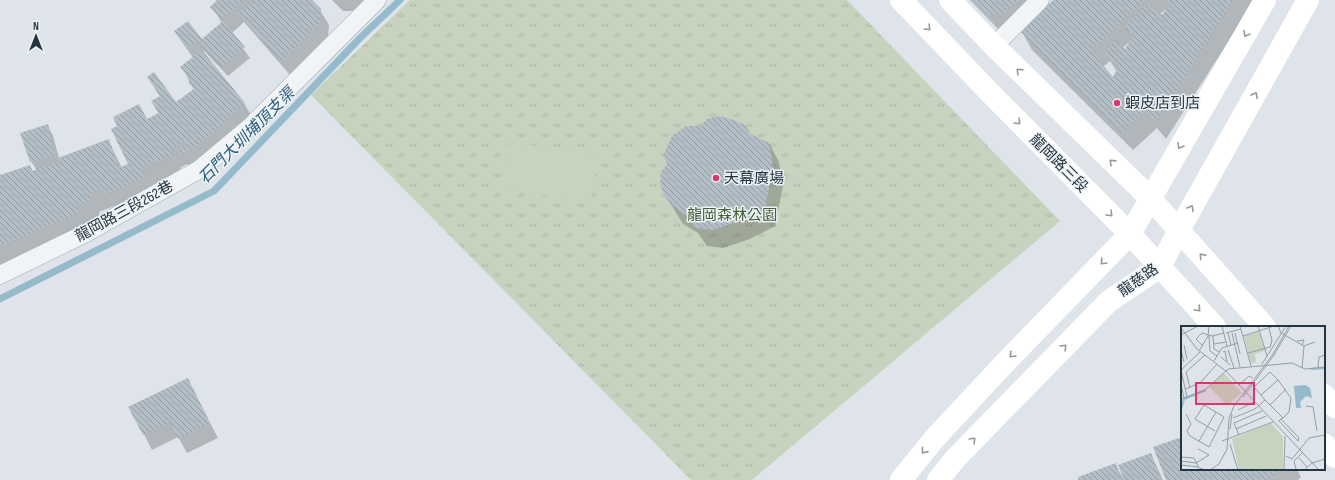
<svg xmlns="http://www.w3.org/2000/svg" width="1335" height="480" font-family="'Sofia Sans Condensed','Noto Sans TC',sans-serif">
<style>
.grass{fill:url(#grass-tufts)}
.garden{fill:#c7d3be}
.shadow{fill:#0003;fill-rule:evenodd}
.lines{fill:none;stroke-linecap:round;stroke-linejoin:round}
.stream{stroke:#95bacc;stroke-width:7}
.building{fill:url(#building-back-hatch)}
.street-casing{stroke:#a3acb3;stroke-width:19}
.street{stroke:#f1f4f7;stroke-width:18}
.secondary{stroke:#fff;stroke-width:22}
.oneway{stroke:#929aa0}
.poi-dot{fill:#da376e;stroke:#edf3f6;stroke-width:1.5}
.labels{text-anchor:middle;stroke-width:3;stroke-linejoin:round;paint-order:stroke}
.poi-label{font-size:15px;fill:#253541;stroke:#edf3f6;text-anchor:start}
.street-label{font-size:15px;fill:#253541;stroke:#edf3f6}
.park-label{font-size:15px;fill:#425e32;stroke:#edf3f6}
.water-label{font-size:16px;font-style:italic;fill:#2c5c78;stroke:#edf3f6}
.inset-river{fill:none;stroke:#95bacc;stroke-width:2}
.inset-road{fill:none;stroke:#949ea6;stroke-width:1}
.view{fill:#da376e;fill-opacity:0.15;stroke:#da376e;stroke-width:2}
.inset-edge{fill:none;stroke:#253541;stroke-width:2}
</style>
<defs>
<pattern id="grass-tufts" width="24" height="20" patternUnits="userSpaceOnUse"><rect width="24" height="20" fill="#c7d3be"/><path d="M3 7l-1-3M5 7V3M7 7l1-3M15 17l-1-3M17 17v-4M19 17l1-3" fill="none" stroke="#abb6a4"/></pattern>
<pattern id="building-back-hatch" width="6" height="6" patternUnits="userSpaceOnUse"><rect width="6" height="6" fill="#b4bec6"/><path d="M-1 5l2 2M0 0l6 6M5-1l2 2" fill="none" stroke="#929ba2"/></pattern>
</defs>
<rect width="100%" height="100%" fill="#dee4e9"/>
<path class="grass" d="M410 0H847L1060 221 752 480H691L311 95Z"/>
<path class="garden" d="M507 142 598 154 591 202 500 190Z"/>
<path class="shadow" d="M219 0H310L320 10 329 25 328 37 290 75 244 22 232 33 250 58 228 76 204 51 203 52 244 103 255 122 190 169 187 164 180 168 182 173 168 181 166 177 151 186 154 195 117 211 114 206 99 212 100 218 0 269V176L30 166 33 172 37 171 31 161 48 126 53 136 59 158 108 140 122 168 130 165 147 120 159 114 152 102 160 97 149 77 176 103 194 90 182 67 193 58 175 31 202 41 222 23 212 7Z
M332 0H366L355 11H343Z
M970 0H1044L999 30Z
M1055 0H1255L1166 139 1157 128 1133 150 1032 50 1022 32ZM1168 7 1162 17 1159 15ZM1130 41 1126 50 1123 48ZM1110 61 1117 72 1113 78 1104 66Z
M750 135 769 143 779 162 783 186 775 226 750 239 723 248 707 246 698 233 683 224 665 195Z
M187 379 218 438 187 453 178 437 152 450 130 407Z
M1182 438V469H1297L1301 477 1298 480H1167Z
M1151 454 1163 480H1080L1115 465 1123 478Z"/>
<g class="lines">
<path class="stream" d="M0 299 214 191 360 38 400 0"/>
</g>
<path class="building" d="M217 0H243L222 20 210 7Z
M250 0H312L321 9 320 22 281 61 238 13Z
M974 0H1019L1001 15H989Z
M1053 0H1145L1091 50 1102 61 1100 63 1113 77 1119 66 1105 54 1114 40 1125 49 1134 34 1124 28 1146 4 1162 15 1170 3 1165 0H1233L1156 122 1146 110 1122 132 1021 32Z
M188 21 202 39 223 21 245 47 222 67 198 42 187 49 174 31Z
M202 50 245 103 204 140 182 155 179 150 187 145 185 141 170 149 173 155 157 163 155 160 141 168 145 176 127 186 105 194 103 188 89 194 90 200 76 206 78 213 0 246V175L30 165 32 171 60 161 58 158 109 139 119 168 128 164 111 129 117 126 113 117 139 104 147 119 159 113 151 101 160 96 147 77 154 72 176 102 194 89 188 82 191 80 180 67Z
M720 116 734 120 745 125 751 134 769 143 773 167 765 208 740 221 713 230 696 228 686 215 672 206 664 195 660 183 661 172 667 164 663 155 672 136 686 126H701L707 119Z
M48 124 55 155 30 162 20 133Z
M188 378 210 423 178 439 170 422 143 435 128 407Z
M1182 437V469H1279L1267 480H1166L1153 447Z
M1151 453 1161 480H1124L1118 465Z
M1116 463 1121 480H1079L1078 477Z"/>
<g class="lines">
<g class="street-casing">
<path id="street" d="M994 46 1040 0
M0 275 86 233 200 169 249 128 377 0"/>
</g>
<use href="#street" class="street"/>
<path class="secondary" d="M901 0 993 96 1130 234 1215 327
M950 0 994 46 1150 198 1265 327
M1324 395 1335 407
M1324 444 1335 457
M901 480 934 439 1002 366 1130 234 1265 0
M938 480 955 459 1109 301 1160 267 1179 230 1308 0"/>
</g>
<defs><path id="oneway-chevron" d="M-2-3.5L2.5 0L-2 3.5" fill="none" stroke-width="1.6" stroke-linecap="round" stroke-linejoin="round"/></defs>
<g class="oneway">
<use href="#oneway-chevron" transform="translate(928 28) rotate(46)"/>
<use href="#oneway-chevron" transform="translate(1246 34) rotate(120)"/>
<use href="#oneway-chevron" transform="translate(1019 71) rotate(-136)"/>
<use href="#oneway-chevron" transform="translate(1255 95) rotate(-61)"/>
<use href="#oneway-chevron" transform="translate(1018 122) rotate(45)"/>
<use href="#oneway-chevron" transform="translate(1180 146) rotate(120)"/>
<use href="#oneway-chevron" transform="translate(1112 162) rotate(-136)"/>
<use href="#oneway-chevron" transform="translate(1191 208) rotate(-61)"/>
<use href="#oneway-chevron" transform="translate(1110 214) rotate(45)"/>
<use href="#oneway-chevron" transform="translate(1202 256) rotate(-131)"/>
<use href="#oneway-chevron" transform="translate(1103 262) rotate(134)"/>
<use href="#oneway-chevron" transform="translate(1198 309) rotate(47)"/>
<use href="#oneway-chevron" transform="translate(1064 347) rotate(-46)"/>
<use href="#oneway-chevron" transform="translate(1012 355) rotate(134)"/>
<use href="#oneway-chevron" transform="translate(973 440) rotate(-46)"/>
<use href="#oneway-chevron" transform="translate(924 451) rotate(129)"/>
</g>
<g class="poi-dot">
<circle cx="1117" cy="103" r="4"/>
<circle cx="716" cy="178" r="4"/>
</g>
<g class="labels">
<g class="poi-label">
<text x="1125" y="108">蝦皮店到店</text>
<text x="724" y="183">天幕廣場</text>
</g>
<g class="street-label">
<text transform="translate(1059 163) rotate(45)" y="5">龍岡路三段</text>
<text transform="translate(124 211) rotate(-29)" y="5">龍岡路三段262巷</text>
<text transform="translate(1138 280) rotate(-35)" y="5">龍慈路</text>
</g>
<g class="park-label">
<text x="732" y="220">龍岡森林公園</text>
</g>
<g class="water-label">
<text transform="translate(246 135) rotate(-45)" y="6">石門大圳埔頂支渠</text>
</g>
</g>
<g transform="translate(1181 326)">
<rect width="144" height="144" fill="#dee4e9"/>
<path d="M78 6 84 25 74 28 75 36 70 38 63 10ZM43 47 61 67 46 79 28 61ZM90 97 102 111V143L58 144 51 113Z" fill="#c7d3be"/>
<path d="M124 59 129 62 131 72 125 70 119 76 120 82H115L113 60Z" fill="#95bacc"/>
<path class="inset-river" d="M130 43 144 42M0 84 3 73 25 64"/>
<path class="inset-road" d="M41 0 46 20M59 0 70 40M77 0 86 30M97 0 100 7 123 20 134 16M0 2 16 23 46 46 138 144M45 7 60 3M47 7 50 19M51 7 59 41M54 7 59 28M0 9 17 0M28 10 29 25 36 30M32 10 33 23 38 26M62 10 93 0M116 15 123 14 121 19M33 18 45 16M3 19 6 33M22 20 15 13 21 7 31 10 43 7M0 23 3 36M47 24 53 42M18 25 27 10 28 0M42 26 44 25 46 36M67 27 89 21 91 15 88 2M40 31 49 39M33 35 41 22 57 17M81 38 105 0M137 41 138 31 144 29M121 42 123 20M0 44 6 71M0 44 19 26M0 58 3 72M58 59 68 50 72 52M9 62 5 46 24 29M5 63 20 56 36 38M80 69 73 61 89 46 97 54M62 71 93 29 110 0M0 73 24 64 47 43 111 37 124 43 144 41M89 79 105 63M125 80 132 81 136 105M57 84 73 76M5 88 10 98 6 105 9 110 28 121 43 91 23 79 14 93 34 105M52 92 74 83 84 74 102 92 108 86 110 72 97 54 80 69 84 74M100 93 118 112 117 115 98 95 100 93 102 92M49 103 51 88M55 103 85 90M0 108V122M58 109 53 97 81 85M18 115 35 86M41 115 92 96M49 118 57 144M17 123 28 129M105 130 111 133 128 112 144 109M0 131 13 132 18 142 22 143M118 132 126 141M0 135 15 137M15 137 28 129M0 139 18 141M115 143 113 135 121 127M29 144 38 138 46 123 48 92 53 80 92 28 108 0M103 144 104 110M123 144 131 137 144 133"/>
<path class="view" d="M15 57H73V78H15Z"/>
<rect width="144" height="144" class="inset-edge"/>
</g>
<g transform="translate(36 36)" stroke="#edf3f6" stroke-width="3" paint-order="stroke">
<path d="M0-3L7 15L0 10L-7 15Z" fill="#253541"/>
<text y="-6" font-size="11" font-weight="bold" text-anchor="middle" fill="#253541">N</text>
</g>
</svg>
